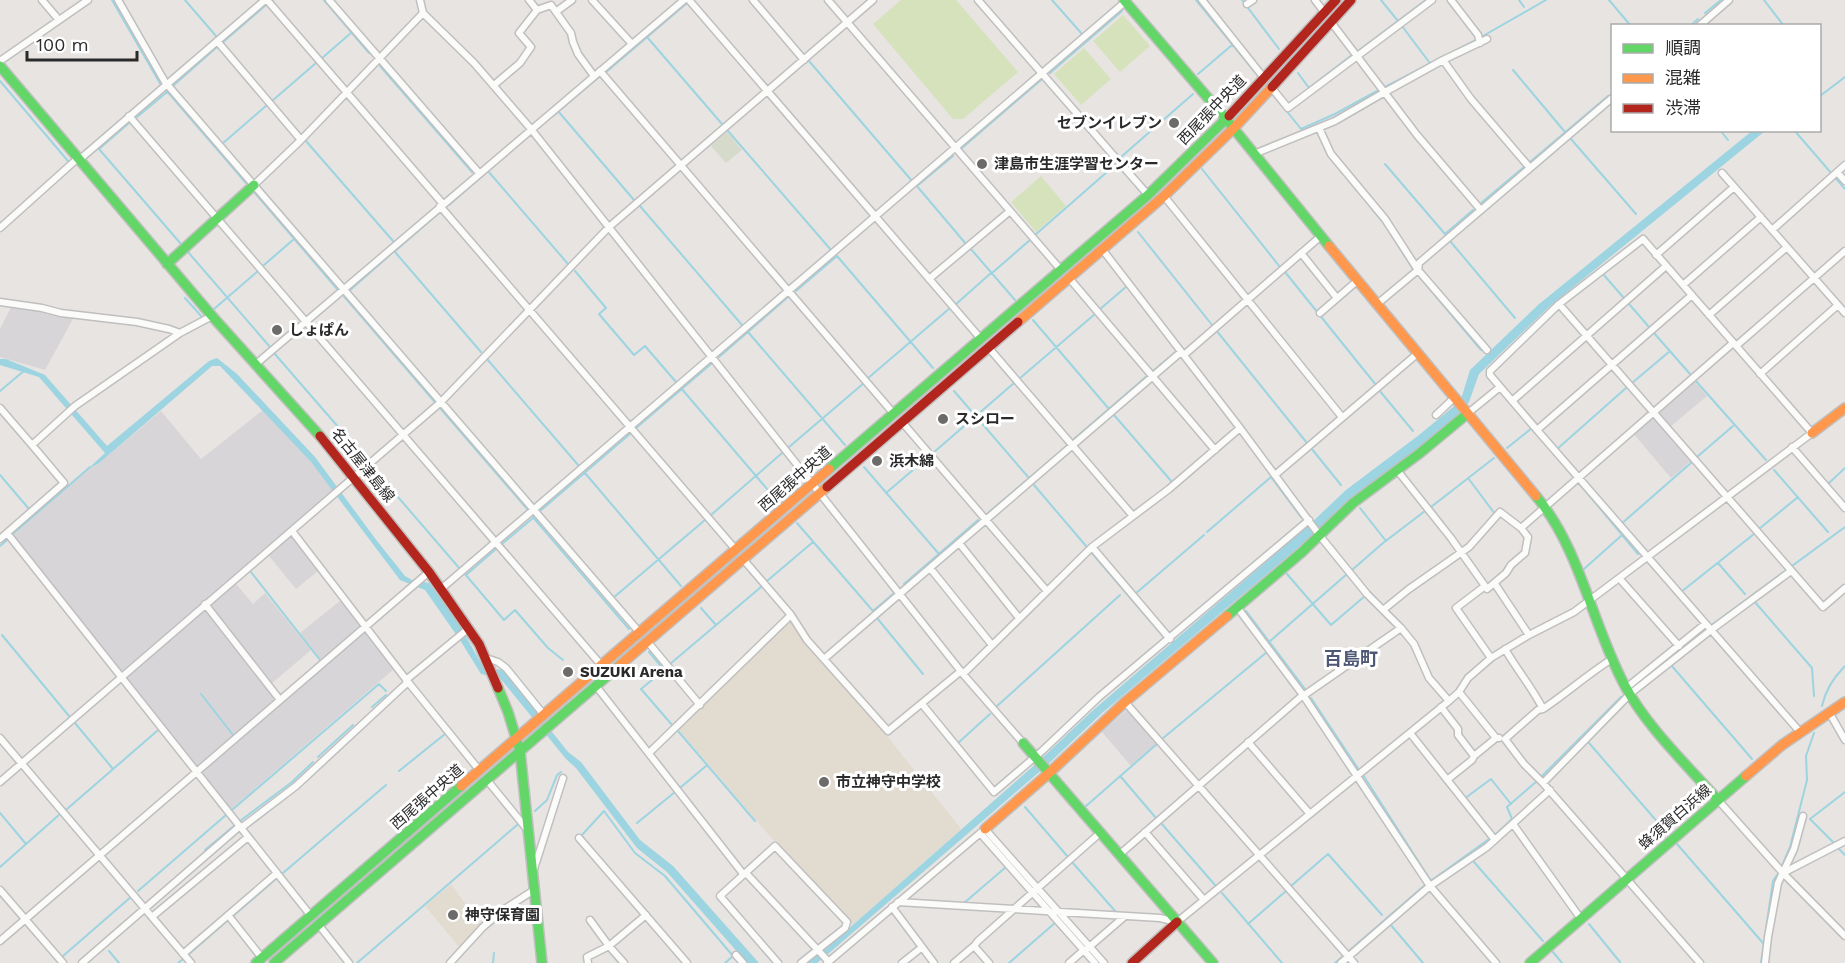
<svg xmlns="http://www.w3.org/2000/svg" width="1845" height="963" font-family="'Work Sans','Noto Sans JP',sans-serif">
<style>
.industrial{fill:#d8d5d8}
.education{fill:#e1dbd0}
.cemetery{fill:#d5daca}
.pitch{fill:#d6e2bc}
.water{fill:#9cd4e1}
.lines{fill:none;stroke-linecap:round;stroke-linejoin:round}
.stream{stroke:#9cd4e1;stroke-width:2}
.street-casing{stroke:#c0bfbf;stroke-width:9}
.fast-casing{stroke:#c0bfbf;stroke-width:12}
.slow-casing{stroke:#c0bfbf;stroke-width:12}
.jam-casing{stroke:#c0bfbf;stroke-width:12}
.street{stroke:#fbfbfa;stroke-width:6}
.fast{stroke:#63d668;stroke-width:9}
.slow{stroke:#ff974d;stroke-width:9}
.jam{stroke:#b3261e;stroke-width:9}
.poi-dot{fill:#6c6b6a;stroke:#fff;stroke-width:2}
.labels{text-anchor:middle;stroke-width:6;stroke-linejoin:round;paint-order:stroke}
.street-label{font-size:15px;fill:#2a2a2a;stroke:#fff}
.poi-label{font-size:15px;font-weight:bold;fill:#2a2a2a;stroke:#fff;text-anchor:start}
.quarter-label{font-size:18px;font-weight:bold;fill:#4f5976;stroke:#fff}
</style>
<rect width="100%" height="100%" fill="#e7e4e1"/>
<path class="industrial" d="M11 307 74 317 45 370 0 357V329Z
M1694 381 1707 396 1670 427 1659 414V410Z
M263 410 311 462 333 490 121 672 13 536 89 468 98 464 161 411 201 459Z
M1651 418 1655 420 1691 461 1671 478 1633 433Z
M289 538H293L318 571 296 589 269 556Z
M236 584 253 604 265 593 311 650 271 684 213 609 212 604Z
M341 600 359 623V628L321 661 300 633Z
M206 609 275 698V701L197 767 126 678Z
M363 633H367L394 669 230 810 202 775 203 771Z
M1128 709 1158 743 1131 766 1102 732Z"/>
<path class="education" d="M789 622 793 623 805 641 887 736 961 829 853 925 775 842 678 729Z
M451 884 481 925 460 948 425 906Z"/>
<path class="cemetery" d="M727 132 742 150 726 163 711 146Z"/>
<path class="pitch" d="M901 0H956L1018 72 963 119H953L873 24Z
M1123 15 1150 46 1120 72 1093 41Z
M1084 48 1111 79 1081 105 1054 74Z
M1041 176 1066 206 1036 232 1011 202Z"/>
<path class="water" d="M1752 131H1765L1550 306 1479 374 1469 402 1458 415 1415 451 1350 499 1319 530 1102 713 1045 767 828 954 817 963H807L846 931 1039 761 1091 712 1308 526 1346 490 1419 435 1453 407 1462 396 1470 370 1538 305Z
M217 358 237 374 315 457 377 541 405 576 412 580 429 583 459 624 483 667 503 670 568 752 581 762 640 840 673 866 759 963H747L667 872 637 848 576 768 566 759 500 678 481 674 460 640 425 590 400 580 311 462 220 366H212L98 464 89 468 105 453 39 377 0 365V359H6L45 375 107 446 209 361Z"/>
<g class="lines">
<path class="stream" d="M112 0 161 85
M185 0 216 36
M324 0 369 53
M757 0 803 54
M1052 0 1082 34
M1196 0 1255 72
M1242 0 1279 49
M1381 0 1398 21
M1519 0 1524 7
M1609 0 1631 26
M1764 0 1784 26
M272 1 273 0
M1705 13 1721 0
M1402 26 1429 62
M1690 26 1698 19
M647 37 722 124
M222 43 266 5
M1358 51 1426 0
M321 59 352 32
M809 61 912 181
M380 66 472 172
M1513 70 1565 132
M605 73 687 3
M1050 73 1122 11
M1298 73 1309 88 1352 55
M1198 74 1232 45
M253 79 300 134
M0 81 68 161
M174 85 217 47
M1385 87 1476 40 1546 0
M166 90 246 183
M1820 96 1845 77
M1277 99 1301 129 1335 114 1377 91
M272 101 316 63
M558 111 634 200
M553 116 600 76
M137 117 167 92
M129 123 99 149 181 244
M1720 130 1728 140
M1794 130 1845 189
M728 131 831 250
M1571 139 1636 214
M306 141 393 241
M222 144 267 105
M962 148 1041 80
M1121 157 1193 94
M1530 162 1608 96
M1385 164 1445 234 1473 210
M1202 169 1280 267
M488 171 568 264
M916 185 966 244
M917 186 953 156
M254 192 338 290
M1481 203 1524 167
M449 205 512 150
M640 206 742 325
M1372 209 1383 222 1413 269
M1138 232 1212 325
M1035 235 1115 165
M1450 241 1515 318
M970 248 1015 300
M188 252 270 347
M394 252 439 213
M395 252 481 352
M264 265 294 239
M575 271 606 308 599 314 634 355 645 346 676 382
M1285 272 1376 385
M992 273 1030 240
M1603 274 1623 297
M1418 275 1481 350
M349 291 390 255
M796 291 837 256 933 368
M342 294 434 401
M185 298 202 317
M1629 304 1649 327
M955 305 991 273
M214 309 258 271
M1099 310 1127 286 1177 351 1154 370
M1033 320 1109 409
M1216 330 1307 443
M748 332 845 445
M1654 333 1690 374
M274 353 366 459
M719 357 788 297
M487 359 579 466
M867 379 950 308
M1019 379 1095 314
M1695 380 1766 460
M1632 383 1670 351
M681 388 779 503
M1379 390 1413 431
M0 391 25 370
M954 391 1029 478
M440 408 528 510
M1114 415 1172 482
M636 428 711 364
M1074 439 1147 376
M789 447 864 383
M1311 448 1341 485
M1507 448 1532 428 1536 434
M1556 450 1626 388
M933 453 1014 383
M1697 457 1733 426
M864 467 939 554
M373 468 460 569
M1774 470 1828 532
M585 473 681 586
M0 475 29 509
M1468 478 1495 514
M1578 482 1638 554
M1828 484 1845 468
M1034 485 1086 546
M886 493 927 458
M1431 507 1494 458
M1431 507 1462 548
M1360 508 1386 541
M540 511 631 433
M988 513 1067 446
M711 515 782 453
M532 516 629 629
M797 523 873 611 893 594
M1620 525 1692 462
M1759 529 1798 497
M1207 532 1271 477 1301 517
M13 534 90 467
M503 543 533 518
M0 546 7 540
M1091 552 1163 636
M1718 563 1745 594
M1584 569 1622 535
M1352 570 1383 543 1425 511
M251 572 320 660
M465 574 504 620 515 610 548 648 563 660
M1287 574 1331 625 1365 596
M466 575 496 549
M767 581 813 542
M904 584 978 520
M1681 592 1754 534
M1135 594 1204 535
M613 598 705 520
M1754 601 1812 668 1814 696
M701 608 716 625
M1246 611 1305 689
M877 618 923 674
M2 635 69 716
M1269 642 1347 574
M649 652 664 670 641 689 673 726
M670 664 761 587
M1671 665 1752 759
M1634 686 1713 624 1845 527
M201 694 233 735
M1311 698 1359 770
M1822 706C1825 692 1834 677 1845 666
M372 707 386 695
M996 707 1120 595
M75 723 113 769
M678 731 755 821
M1162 739 1267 652
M958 743 990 714
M1589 743 1667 833
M318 757 353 725
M399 771 445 734
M1363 775 1431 881
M1121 777 1156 818
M681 787 706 766
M1464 799 1491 779 1511 804
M1086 806 1157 744
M1025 807 1068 857
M67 809 157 731
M232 810 379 684 386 691
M535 811 547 800 557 775 561 772
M0 813 26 844
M240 821 292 782 313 762
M637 823 675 792
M1161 823 1215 885
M1496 834 1512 819 1507 807 1537 781 1621 697
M581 836 604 811 635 853 665 876 733 956 725 963
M990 839 1034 889
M1833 842 1810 819 1845 792
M1677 844 1763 943
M1838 848 1845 855
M205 850 235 825
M1072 862 1116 912
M1474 862 1543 941
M1782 866 1790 847 1807 780 1806 756 1814 733
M0 867 60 814
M1548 868 1578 909
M283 873 386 785
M1291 886 1328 854 1382 915
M138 891 226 815
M1222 893 1282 963
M964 903 1006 867
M233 916 277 878
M1248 924 1286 891
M1390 924 1423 963
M1589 924 1620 962
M1069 929 1099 963
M109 951 119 963
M610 952 619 963
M1553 952 1562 963
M188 955 228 920
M63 956 132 896
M178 963 183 959
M357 963 517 825
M493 963 494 953
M1009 963 1056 922
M1335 963 1425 885 1489 839
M1761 963 1773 881 1777 875"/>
<g class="street-casing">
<path id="street" d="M42 0 59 20
M118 0 165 82 640 633
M267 0 443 204
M329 0 479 173
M420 0 423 13 474 63 531 129 963 674 1023 743
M529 0 537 10
M592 0 632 44
M689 0 981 339
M753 0 804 60
M828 0 1061 270
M978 0 1148 195
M1202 0 1264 78
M1315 0 1324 12
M1451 0 1478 35 1480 43
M1247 4 1253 0
M557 11 572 0
M1331 22 1417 135 1480 209
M1699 26 1729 0
M217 41 301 140
M1443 60 1471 99 1530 168
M0 61 88 0
M600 71 894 414
M494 85 520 63 531 47 519 33 537 10 551 5 571 33 573 42 578 54 594 76
M1271 87 1288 108 1432 0
M1385 92 1443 60 1487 39
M129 116 602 666
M1319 128 1331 154 1385 219 1418 270 1487 350
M1254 154 1335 121 1385 92
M79 160 265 0
M1837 172 1845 181
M1722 173 1845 313
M254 185 301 140 423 13
M1164 196 1342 417
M440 206 736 550
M0 228 77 159
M1772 230 1845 165
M1102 249 1240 428 1320 536 1367 594 1401 628 1414 644 1429 678 1449 701
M1301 253 1337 298
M1656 255 1734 187
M1069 278 1215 450
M929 279 1010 211
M1683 285 1761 217
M0 302 42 308 61 313 137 322 169 329 180 333 212 316
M1559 304 1823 607 1845 588
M1376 305 1418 270 1419 263 1612 98
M1320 313 1357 281
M1709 315 1787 247
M1736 346 1845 251
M988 347 1133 516
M1184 355 1321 236
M256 364 684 0
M1760 374 1838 305
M1512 401 1666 266
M0 408 32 445
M1467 414 1500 387
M1436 415 1454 398
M902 422 1046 590
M1537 430 1800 732
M1792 447 1845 508
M1397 470 1451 538 1485 586 1456 608 1491 658
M1275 475 1417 354
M292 531 408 682 480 771
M7 533 311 916
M0 539 64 483 32 445 75 406 180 333
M959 543 1019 618
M1092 547 1170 639
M743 559 791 615 807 640 888 731 961 671
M930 568 992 645
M1619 578 1679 646
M1495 584 1529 635
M1485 586 1487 589 1506 573 1511 565 1525 553 1528 537 1521 528 1733 343
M441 589 1125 2
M205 604 280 700
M1237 607 1303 695 1430 886 1496 963
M1383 610 1409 589 1469 547 1500 512 1521 528
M647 641 700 705
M1505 649C1517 670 1532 687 1543 709 1567 693 1588 674 1612 659
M486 658 498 662 506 668 544 715
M824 659 1181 352
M963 674 1092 547 1169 489 1240 428
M406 680 469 628
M596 686 744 875
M1626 688 1705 624
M1459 692 1496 738H1499
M1303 696 1401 628
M1125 702 1354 963
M922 704 994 792 1042 751 1099 697 1309 520
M1441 707 1458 729V735L1474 756 1496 738
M1543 709 1538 710 1505 739 1524 764 1543 783
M1829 712 1845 740
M1410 733 1495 840
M0 738 191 963
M1248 742 1310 814
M649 753 791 615
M487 780 526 828
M1447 780 1472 760 1474 756
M0 782 441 402 609 227 873 0
M1718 800 1783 873 1845 936
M1513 824 1581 919
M241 828 296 786 408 682
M1145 832 1204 900
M980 833 1095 963
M579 838 687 963
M1119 855 1303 695
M534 869 563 778
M746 873 829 962
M1783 873 1845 841
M0 890 63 963
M898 902 1160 918 1177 922 1449 701 1459 692 1468 678 1491 658 1529 635 1574 612 1812 433 1643 239 1559 304 1490 371V375L1537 430 1692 295
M892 907 934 963
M228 915 262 958
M153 916 248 837
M590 920 609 946 646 915
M318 924 349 963
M0 941 429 572
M974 946 978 941 1100 833
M1088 948 1124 917
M183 954 277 873
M736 955 743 963
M82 963 240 826
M450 963 483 927 503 910 534 890
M588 963 587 957 609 946 624 963
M778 963 720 896 775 846 847 922 845 928 801 963
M827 963 985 829 1104 963
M902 963 921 948
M954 963 974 946 989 963
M1069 963 1084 950
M1341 963 1430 886 1487 847 1550 790
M1700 963 1543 783 1630 694 1711 630 1791 571
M1765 963 1768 937 1778 883 1794 849 1803 816"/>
</g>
<g class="fast-casing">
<path id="fast" d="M1124 0 1226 119 1329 246
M0 66 212 316 320 436
M167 264 254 185
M829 469 1148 195 1229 116
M1536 496C1581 550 1592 625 1625 686 1647 727 1687 765 1718 800
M1227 616 1302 552 1353 503 1420 453 1467 414
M498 688 508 712 520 751 542 963
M1023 743 1213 963
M256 963 461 786
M274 963 620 665
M1530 963 1746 776"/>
</g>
<g class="slow-casing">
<path id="slow" d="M1329 246 1536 496
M1018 322 1164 196 1234 128 1272 87
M1812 433 1845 408
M620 665 827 487
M1746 776 1782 745 1845 702
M461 786 829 469
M985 829 1048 774 1125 702 1227 616"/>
</g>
<g class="jam-casing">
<path id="jam" d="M1272 87 1351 0
M1229 116 1336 0
M320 436 429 572 479 644 498 688
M827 487 1018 322
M1132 963 1177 922"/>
</g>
<use href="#street" class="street"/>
<use href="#fast" class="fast"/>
<use href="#slow" class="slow"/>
<use href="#jam" class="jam"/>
</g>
<g class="poi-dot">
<circle cx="1174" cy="123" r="6"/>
<circle cx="982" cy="164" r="6"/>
<circle cx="277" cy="330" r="6"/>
<circle cx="943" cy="419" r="6"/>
<circle cx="877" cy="461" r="6"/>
<circle cx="568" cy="672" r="6"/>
<circle cx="824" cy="782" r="6"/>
<circle cx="453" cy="915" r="6"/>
</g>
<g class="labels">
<g class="street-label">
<text transform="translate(1212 110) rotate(-46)" y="5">西尾張中央道</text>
<text transform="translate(363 465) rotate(51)" y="5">名古屋津島線</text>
<text transform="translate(795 479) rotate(-41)" y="5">西尾張中央道</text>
<text transform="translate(427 797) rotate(-41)" y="5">西尾張中央道</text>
<text transform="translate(1675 817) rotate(-41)" y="5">蜂須賀白浜線</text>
</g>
<g class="poi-label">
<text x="1162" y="128" text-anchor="end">セブンイレブン</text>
<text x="994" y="169">津島市生涯学習センター</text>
<text x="289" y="335">しょぱん</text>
<text x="955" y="424">スシロー</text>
<text x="889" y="466">浜木綿</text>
<text x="580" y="677">SUZUKI Arena</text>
<text x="836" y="787">市立神守中学校</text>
<text x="465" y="920">神守保育園</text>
</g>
<g class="quarter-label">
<text x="1351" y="665">百島町</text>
</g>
</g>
<rect x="1611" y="24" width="210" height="108" fill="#ffffff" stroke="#aaaaaa" stroke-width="1.5"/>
<rect x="1623" y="44" width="30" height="9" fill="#63d668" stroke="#aaaaaa" stroke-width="1.5"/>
<text x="1665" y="54" font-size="18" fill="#2a2a2a">順調</text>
<rect x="1623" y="74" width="30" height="9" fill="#ff974d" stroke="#aaaaaa" stroke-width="1.5"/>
<text x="1665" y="84" font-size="18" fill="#2a2a2a">混雑</text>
<rect x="1623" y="104" width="30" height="9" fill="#b3261e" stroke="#aaaaaa" stroke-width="1.5"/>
<text x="1665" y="114" font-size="18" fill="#2a2a2a">渋滞</text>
<path d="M27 51v9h110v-9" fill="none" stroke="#2a2a2a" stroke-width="3"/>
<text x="36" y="51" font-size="18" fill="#2a2a2a" stroke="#ffffff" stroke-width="4.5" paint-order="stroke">100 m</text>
</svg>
